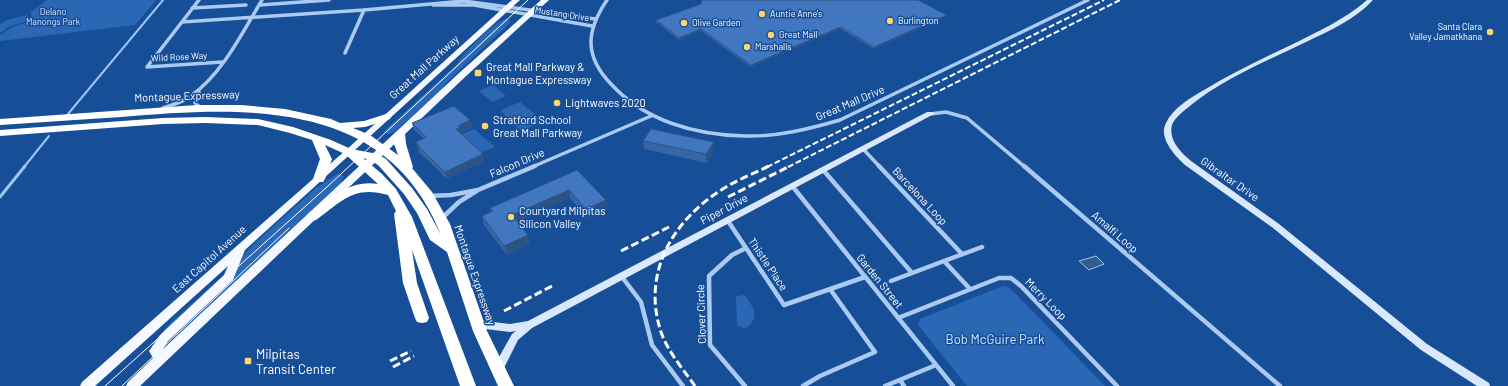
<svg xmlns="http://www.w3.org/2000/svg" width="1508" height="386" font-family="Barlow,sans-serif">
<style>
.green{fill:#2a68b6}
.water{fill:#345c92;stroke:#9dc5f4}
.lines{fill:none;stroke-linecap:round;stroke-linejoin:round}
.stream-far1{stroke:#9dc5f4;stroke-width:2}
.stream{stroke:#9dc5f4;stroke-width:3}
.street-far1{stroke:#abcaf1;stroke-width:3.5}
.street{stroke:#abcaf1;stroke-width:4.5}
.secondary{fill:#d9e8fc;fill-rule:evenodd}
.primary{fill:#f5f9ff;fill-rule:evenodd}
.highway{fill:#fff;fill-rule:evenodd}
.tram{stroke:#fff;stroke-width:1}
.rail-far1{stroke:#fff;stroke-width:2;stroke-dasharray:6 2.5;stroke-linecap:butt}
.rail{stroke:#fff;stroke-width:3;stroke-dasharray:8 3.5;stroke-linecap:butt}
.wall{fill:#3766a4}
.shaded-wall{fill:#2d5386}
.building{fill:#4077bf;stroke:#2d5386}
.poi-dot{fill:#ffd56b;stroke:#174e98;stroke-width:1.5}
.labels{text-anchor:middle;stroke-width:3;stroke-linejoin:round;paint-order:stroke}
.far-park-label{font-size:9px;fill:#d2e5fc;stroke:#174e98}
.far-street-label{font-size:9px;fill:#fff;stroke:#174e98}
.far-poi-label{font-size:9px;fill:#fff;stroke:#174e98;text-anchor:start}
.street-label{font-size:11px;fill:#fff;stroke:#174e98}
.poi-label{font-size:11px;fill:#fff;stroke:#174e98;text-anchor:start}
.near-park-label{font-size:13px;fill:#d2e5fc;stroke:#174e98}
.near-poi-label{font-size:13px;fill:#fff;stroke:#174e98;text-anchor:start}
</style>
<rect width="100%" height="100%" fill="#174e98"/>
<path class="green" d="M47 0H156L135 25 0 41V35L12 27 31 21 32 19 31 12Z
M28 15V21L10 26 0 33V24L7 20Z
M507 18 511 22 450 79 437 94 395 131 389 134 383 132 456 65C464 52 492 24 507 18Z
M493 85 506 96 492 102 479 91Z
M520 102 543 121 522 131 507 119 501 110Z
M474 129 495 147 478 154 458 136Z
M338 173 344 176 340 184 177 337H172L164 330 172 321 233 267 253 245 316 188Z
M1003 286 1008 287 1014 292 1105 386H967L918 325 920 319Z
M745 295C754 309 761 317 745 329L737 325 736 296Z"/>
<path class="water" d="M1096 256 1104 264 1089 270 1079 261Z"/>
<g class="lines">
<path class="stream-far1" d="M68 114 163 0
M24 167 49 136"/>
<path class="stream" d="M0 197 25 166"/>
<path class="street-far1" d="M607 0C586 31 584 56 611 84 645 121 695 135 745 136 777 137 809 129 840 120L1088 0
M260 5 329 0
M433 5H474L592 26
M192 8 246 5
M182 22 364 10 464 1 595 19
M345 53 364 10
M147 67 199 0
M147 67 222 62
M199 92 195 103 200 107
M163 108C173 105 183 102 191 96 223 73 242 33 262 0
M930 114 946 112 967 118 1025 167
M864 150 880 167
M532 167 651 116"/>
<path class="street" d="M879 166 962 254
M1024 166 1280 386
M824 171 912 273
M793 187 953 386
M429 196 451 195 478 190
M442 218 459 202 478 190 535 166
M728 221 784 305 865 277
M944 261 982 247
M622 277 641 302 652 345 683 386
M891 281 944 261 970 289
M898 318 999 278H1011L1021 286 1117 386
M900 380 904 386
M745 386 710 345 709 276 732 255 746 248
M803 386 820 376 875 352 830 289
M885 386 936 365"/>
<path class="secondary" d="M1367 0H1373C1356 19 1329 31 1306 42 1267 61 1225 78 1191 105 1184 111 1175 117 1172 125 1168 140 1181 153 1191 161L1279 224 1427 344 1489 383 1490 386H1477L1421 350 1273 228 1185 165C1175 156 1158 138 1166 123 1173 108 1190 98 1204 90 1232 73 1261 59 1291 45 1317 32 1344 20 1367 0Z
M927 112H933L934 114 532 328 518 340 502 372 498 373 494 372 493 369 494 366 512 334 516 331 510 332 477 328 474 327 472 324 474 321 477 320 510 324 528 321Z"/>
<path class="primary" d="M512 0H520L245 250 233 280 168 341 163 349 458 74 541 0H549L464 78 140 386H126L128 382 153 358 149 351 160 335 224 275 228 266 95 386H80L82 382 346 150Z"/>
<path class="highway" d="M197 105H241L285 109 331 119 340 123 364 121 386 114 390 115 391 117 390 119 365 127 353 128 370 135 398 155 394 144 395 133 400 130 405 133 406 144 413 167 412 168 432 192 450 224 487 331 514 386H498L473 331 447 252 430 240 417 213 404 194 378 165 370 160 363 158 382 174 396 189 412 217 476 386H460L412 250 417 283 429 318 427 322 422 323 417 322 415 318 403 283 394 214 396 211 388 195C354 185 342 201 316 220L312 221 308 220 306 217C309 212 315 208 320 205 337 192 356 180 378 184L345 154 325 145 332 159 325 179 323 182H315L313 179 320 159 312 140 290 133 258 125 205 123 163 124 0 136V130L163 118 205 117 258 119 293 127 331 140 351 149 378 154 386 159 412 188 427 209 441 235C387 97 244 107 121 117 80 120 40 122 0 125V119Z"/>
<path class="tram" d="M105 386 328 186 528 0
M122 386 289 228"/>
<path class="rail-far1" d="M767 167 1104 0
M788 167 1120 0"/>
<path class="rail" d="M728 197 790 166
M621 251 669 227
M504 311 552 286
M390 361 411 351
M393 367 414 356
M695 386C683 369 668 352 661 332 641 272 674 218 726 187 739 179 755 173 769 166"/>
</g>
<path class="wall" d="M946 17 874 49 841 29 751 67 701 31 679 40 656 22V20Z
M470 120 472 127 462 132V134L485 161 447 179 419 152 416 142 423 138 414 130 412 123Z
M643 141 714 150 707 163 644 149Z
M577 170 606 200 607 209 588 218 570 198 518 222 528 235 530 244 507 255 484 225 482 216 491 212 490 208Z"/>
<path class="shaded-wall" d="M947 15 946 17 874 49V47Z
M841 27V29L751 67V65Z
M701 29V31L679 40V38Z
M470 120 472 127 462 132V134L458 136 456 129 458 126Z
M714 142V150L707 163 706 154Z
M483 154 485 161 447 179 445 172Z
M569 190 570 198 514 224 512 215Z
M606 200 607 209 588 218 586 209Z
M528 235 530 244 507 255 504 246Z"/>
<path class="building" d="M702 0H918L947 15 874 47 841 27 751 65 701 29 679 38 656 20 701 4Z
M454 106 470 120 458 126 460 128 456 129 483 154 445 172 417 145H419L416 142 426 137 412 123Z
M651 129 714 142 706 154 643 141Z
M577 170 606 200 586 209 569 190 512 215 528 235 504 246 482 216 493 211 490 208Z"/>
<g class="poi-dot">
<circle cx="762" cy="14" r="4"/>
<circle cx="890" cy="21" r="4"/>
<circle cx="684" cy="23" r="4"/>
<circle cx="1490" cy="32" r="4"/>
<circle cx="771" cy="35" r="4"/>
<circle cx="747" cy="47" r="4"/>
<rect x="474" y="69" width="8" height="8" rx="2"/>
<circle cx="557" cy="103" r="4"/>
<circle cx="485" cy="126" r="4"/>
<circle cx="511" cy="217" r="4"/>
<rect x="244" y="357" width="8" height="8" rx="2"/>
</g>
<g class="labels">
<g class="far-park-label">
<text x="53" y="15">Delano<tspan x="53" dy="10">Manongs Park</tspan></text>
</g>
<g class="far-street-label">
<text transform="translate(562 14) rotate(9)" y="3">Mustang Drive</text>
<text transform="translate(179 57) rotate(-3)" y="3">Wild Rose Way</text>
</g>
<g class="far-poi-label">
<text x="770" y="17">Auntie Anne's</text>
<text x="898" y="24">Burlington</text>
<text x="692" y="26">Olive Garden</text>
<text x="1482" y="30" text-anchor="end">Santa Clara<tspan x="1482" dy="10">Valley Jamatkhana</tspan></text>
<text x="779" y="38">Great Mall</text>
<text x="755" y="50">Marshalls</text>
</g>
<g class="street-label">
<text transform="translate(424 67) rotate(-42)" y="4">Great Mall Parkway</text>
<text transform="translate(187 96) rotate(-2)" y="4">Montague Expressway</text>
<text transform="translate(850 103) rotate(-23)" y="4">Great Mall Drive</text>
<text transform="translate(517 163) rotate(-23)" y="4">Falcon Drive</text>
<text transform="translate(1230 179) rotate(35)" y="4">Gibraltar Drive</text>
<text transform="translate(920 196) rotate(47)" y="4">Barcelona Loop</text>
<text transform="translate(724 209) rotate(-28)" y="4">Piper Drive</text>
<text transform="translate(1115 232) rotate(41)" y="4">Amalfi Loop</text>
<text transform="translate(209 259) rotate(-42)" y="4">East Capitol Avenue</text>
<text transform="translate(768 264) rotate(56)" y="4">Thistle Place</text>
<text transform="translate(475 275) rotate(71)" y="4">Montague Expressway</text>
<text transform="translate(880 281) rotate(51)" y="4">Garden Street</text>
<text transform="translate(1046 299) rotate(45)" y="4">Merry Loop</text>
<text transform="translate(701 314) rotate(-92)" y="4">Clover Circle</text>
</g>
<g class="poi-label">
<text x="486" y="71">Great Mall Parkway &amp;<tspan x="486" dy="13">Montague Expressway</tspan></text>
<text x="565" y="107">Lightwaves 2020</text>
<text x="493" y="124">Stratford School<tspan x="493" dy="13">Great Mall Parkway</tspan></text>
<text x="519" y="215">Courtyard Milpitas<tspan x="519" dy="13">Silicon Valley</tspan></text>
</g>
<g class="near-park-label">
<text x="995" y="344">Bob McGuire Park</text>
</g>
<g class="near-poi-label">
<text x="256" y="359">Milpitas<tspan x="256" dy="15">Transit Center</tspan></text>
</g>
</g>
</svg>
